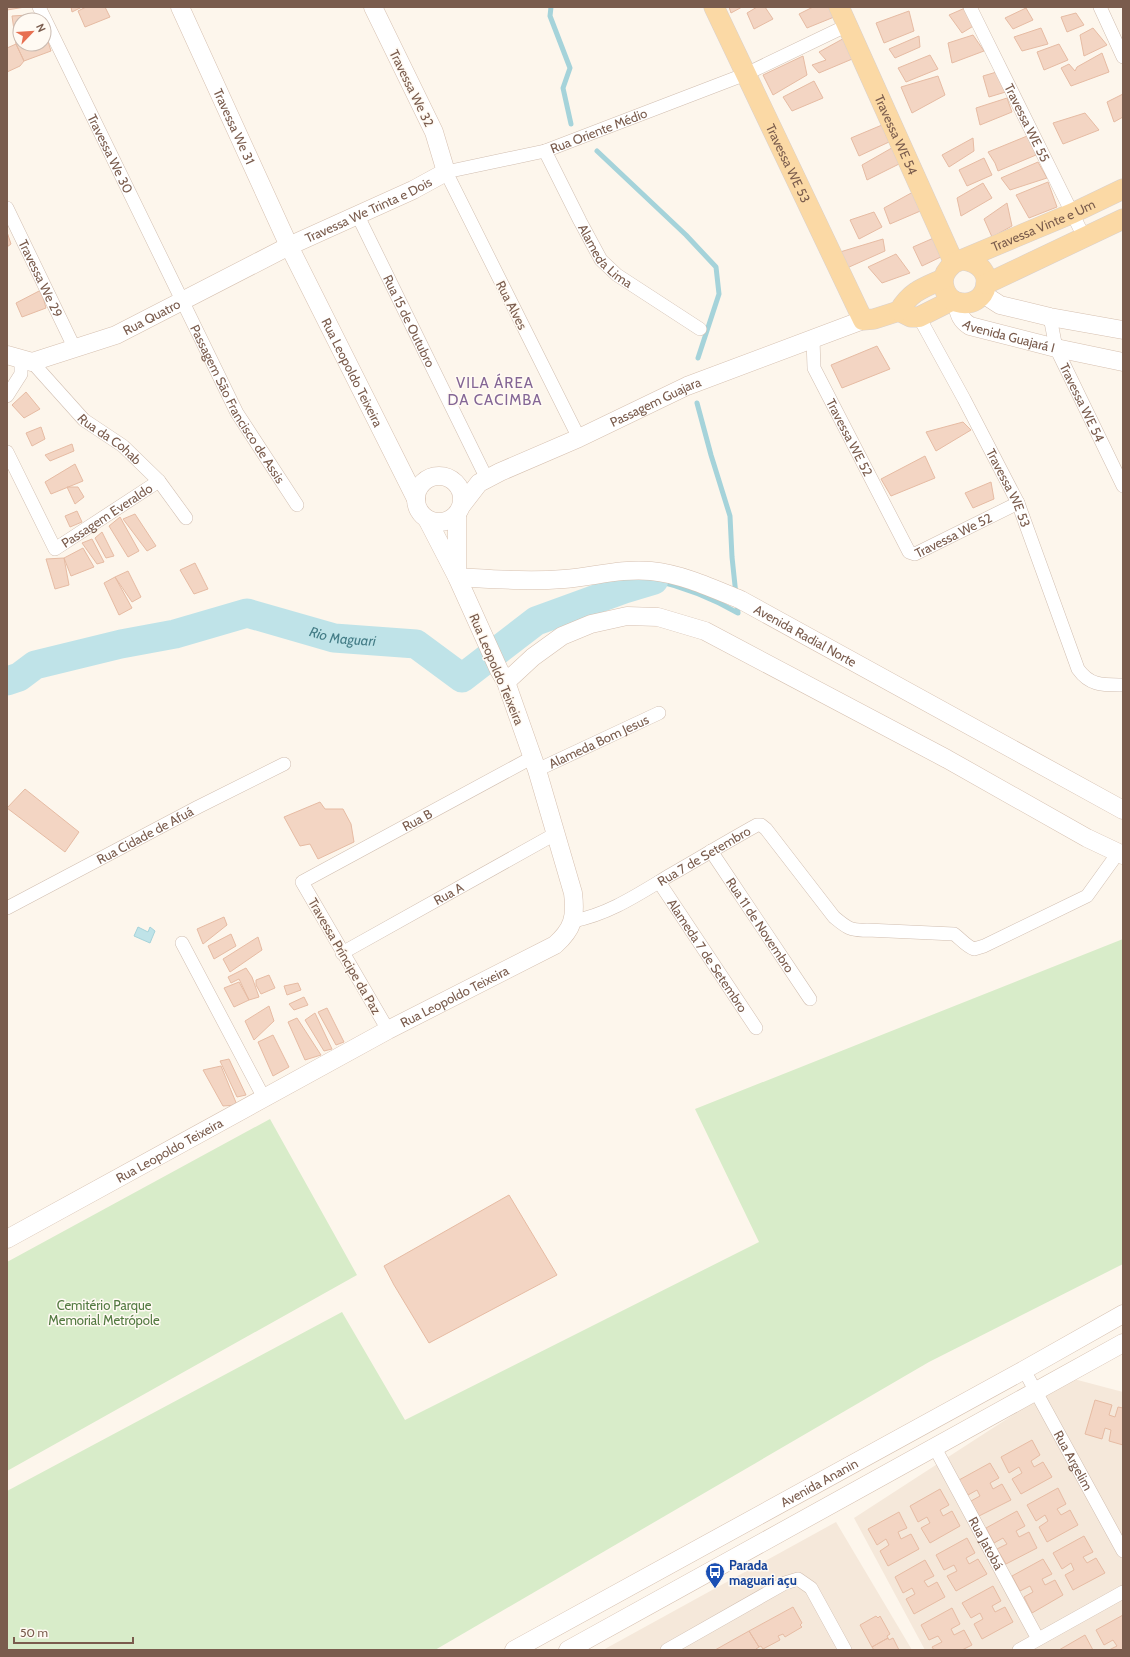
<svg xmlns="http://www.w3.org/2000/svg" width="1130" height="1657" font-family="Cabin,sans-serif">
<style>
.residential{fill:#f5e8da}
.green{fill:#d8ecc9}
.water{fill:#bfe3e8;stroke:#a5d3da}
.lines{fill:none;stroke-linecap:round;stroke-linejoin:round}
.stream{stroke:#a5d3da;stroke-width:5}
.river{stroke:#bfe3e8;stroke-width:29}
.building{fill:#f3d5c3;stroke:#e6bba3}
.street-casing{stroke:#d1beb0;stroke-width:14}
.secondary-casing{stroke:#d6c0b0;stroke-width:19}
.primary-casing{stroke:#dad1cd;stroke-width:21}
.street{stroke:#fff;stroke-width:13}
.secondary{stroke:#fff;stroke-width:18}
.primary{stroke:#fbd9a5;stroke-width:20}
.labels{text-anchor:middle;stroke-width:3;stroke-linejoin:round;paint-order:stroke}
.street-label{font-size:13px;fill:#7a5c4d;stroke:#fffaf3}
.park-label{font-size:13px;fill:#537a41;stroke:#fffaf3}
.transit-label{font-size:13px;font-weight:bold;fill:#164399;stroke:#fffaf3;text-anchor:start}
.water-label{font-size:14px;font-style:italic;fill:#437c86;stroke:#fffaf3}
.quarter-label{font-size:15px;letter-spacing:1px;fill:#846695;stroke:#fffaf3}
</style>
<rect width="100%" height="100%" fill="#fdf6ec"/>
<path class="residential" d="M1070 1378 1123 1392V1650H925L854 1518Z
M836 1522 912 1650H603Z"/>
<path class="green" d="M1123 939V1264L929 1362 435 1650H7V1491L342 1312 405 1420 759 1242 695 1109Z
M270 1119 357 1275 7 1471V1262Z"/>
<path class="water" d="M138 927 148 932 150 927 155 931 150 943 134 936Z"/>
<g class="lines">
<path class="stream" d="M551 7 550 16 570 68 563 88 571 124
M597 151 686 235 716 267 719 294 698 358
M697 403 711 455 730 516 732 557 736 595
M654 580C684 587 712 598 738 613
M737 602 738 613"/>
<path class="river" id="s1" d="M7 681 19 677 35 665 121 644 175 634 247 613 334 638 416 644 462 678 536 621 624 589 654 580"/>
</g>
<path class="building" d="M7 7H25L7 10Z
M71 7H82L72 12Z
M86 7H105L110 17 85 27 78 11Z
M729 7H742L731 13Z
M757 7H765L773 19 754 29 747 13Z
M813 7H835L839 15 807 28 799 14Z
M965 8 975 25 962 33 949 15Z
M1026 8 1033 20 1013 29 1005 18Z
M909 11 914 31 884 43 876 23Z
M1076 13 1084 25 1067 32 1061 17Z
M28 15V20H20V44H44V35H46L51 51 24 61 16 44 12 16Z
M1041 28 1048 44 1022 51 1014 37Z
M1093 28 1107 45 1084 56 1080 35Z
M973 35 984 51 952 63 948 43Z
M848 36 857 57 819 73 812 65 826 60 819 52Z
M919 36 920 47 895 58 889 49Z
M16 44 24 61 20 66 7 72V48Z
M1059 44 1068 60 1044 70 1037 52Z
M1102 53 1109 72 1071 86 1061 68 1069 64 1075 71 1077 67Z
M930 55 938 69 906 82 898 68Z
M803 56 807 75 773 95 763 75Z
M1000 71 1009 91 989 97 983 76Z
M938 76 945 95 912 113 901 87Z
M814 81 823 98 792 111 783 97Z
M1123 94V117L1114 122 1107 102Z
M1007 98 1012 112 980 125 976 108Z
M1085 113 1099 130 1063 144 1053 123Z
M882 125 889 142 859 156 851 138Z
M1032 134 1036 155 998 171 995 163 988 152Z
M973 138 974 151 949 167 942 155Z
M897 145 903 162 867 180 862 165Z
M984 158 992 175 967 186 959 170Z
M1038 162 1047 178 1010 190 1001 178Z
M1048 182 1057 207 1029 218 1016 195Z
M983 183 992 198 961 216 957 198Z
M913 192 925 209 890 224 884 208Z
M1007 203 1012 226 992 237 984 219Z
M874 212 882 227 859 239 850 220Z
M7 232 11 244 7 247Z
M936 237 945 255 922 266 913 247Z
M883 239 885 251 847 268 840 252Z
M896 254 910 273 882 283 868 267Z
M41 290 46 308 22 317 16 303Z
M877 346 890 369 842 388 831 365Z
M26 392 40 409 24 418 12 405Z
M963 422 971 430 936 451 926 432Z
M41 427 45 439 32 446 26 433Z
M72 444 74 451 50 461 45 455Z
M925 456 935 478 891 496 881 479Z
M75 464 83 481 51 494 45 482Z
M991 482 994 499 973 508 965 493Z
M67 487H78L84 497 75 504Z
M77 511 82 522 70 527 65 516Z
M135 514 156 546 147 551 123 519Z
M120 517 139 551 128 557 109 526Z
M102 532 114 556 106 558 95 538Z
M92 539 104 562 97 564 82 543Z
M83 548 94 567 71 576 64 558Z
M64 558 69 585 55 589 46 559Z
M195 563 208 589 194 594 180 570Z
M128 571 141 597 132 602 115 577Z
M115 577 132 608 119 615 104 583Z
M25 789 79 832 65 852 7 808Z
M320 802 325 809H343L351 824 354 842 318 859 310 844 300 846 284 817Z
M224 917 227 925 203 944 197 929Z
M231 934 236 946 214 959 208 946Z
M258 937 262 950 230 972 223 959Z
M246 968 252 977 259 997 249 1000 239 979 231 983 228 977Z
M269 975 275 988 261 994 256 985V980Z
M239 982 249 1000 234 1007 224 988Z
M298 983 301 990 287 995 284 986Z
M304 997 308 1005 294 1010 289 1004Z
M269 1006 274 1021 254 1040 245 1021Z
M327 1008 344 1042 336 1045 318 1012Z
M315 1013 332 1049 324 1051 305 1020Z
M297 1018 321 1055 305 1060 288 1022Z
M273 1035 289 1067 273 1076 258 1042Z
M229 1059 246 1095 237 1097 220 1061Z
M221 1066 237 1105 223 1106 203 1070Z
M509 1195 557 1275 429 1343 394 1285 384 1266Z
M1095 1400 1112 1405 1109 1415 1115 1417 1118 1407 1123 1408V1445L1109 1441 1111 1430 1105 1428 1102 1439 1085 1434Z
M1032 1440 1040 1455 1031 1461 1034 1467 1043 1462 1052 1477 1021 1494 1012 1479 1022 1473 1019 1467 1009 1473 1001 1457Z
M990 1463 999 1478 990 1483 993 1489 1002 1484 1011 1500 979 1516 971 1501 980 1496 977 1490 968 1495 959 1480Z
M1058 1488 1066 1504 1057 1509 1061 1515 1070 1510 1078 1525 1047 1542 1039 1527 1048 1521 1045 1515 1036 1521 1027 1505Z
M940 1489 949 1505 940 1510 943 1516 952 1511 960 1526 930 1543 921 1528 930 1523 927 1517 918 1522 910 1506Z
M1017 1511 1025 1526 1016 1531 1019 1537 1029 1532 1037 1548 1006 1564 997 1549 1007 1544 1003 1538 994 1543 986 1528Z
M899 1512 907 1528 898 1532 901 1539 911 1534 919 1549 888 1566 880 1551 889 1545 886 1539 877 1545 868 1529Z
M1084 1536 1093 1552 1083 1557 1087 1563 1096 1558 1105 1573 1073 1590 1065 1575 1074 1570 1071 1563 1062 1569 1053 1553Z
M967 1538 975 1553 966 1558 969 1564 978 1559 987 1574 956 1591 947 1576 957 1571 954 1565 944 1570 936 1555Z
M1043 1559 1052 1574 1042 1579 1045 1585 1055 1580 1063 1595 1032 1613 1024 1597 1033 1592 1030 1586 1020 1591 1012 1576Z
M925 1560 934 1576 924 1581 928 1587 937 1582 945 1597 914 1614 906 1599 915 1594 912 1588 903 1593 895 1577Z
M993 1586 1001 1601 992 1606 995 1612 1005 1607 1013 1622 982 1639 974 1624 983 1619 980 1613 971 1618 962 1603Z
M793 1607 802 1623 800 1625 802 1627 785 1637 783 1634 778 1636 780 1640 763 1649 761 1646 759 1647 749 1631Z
M952 1608 960 1624 951 1629 954 1635 964 1630 972 1645 962 1650H934L932 1647 942 1642 938 1636 929 1640 921 1625Z
M1123 1615V1650H1109L1117 1646 1113 1640 1104 1645 1096 1630Z
M876 1616 878 1618 880 1616 890 1634 887 1636 888 1638 872 1647 860 1625Z
M749 1631 759 1647 756 1649 757 1650H715Z
M1085 1635 1093 1650H1059Z
M888 1638 889 1640 893 1638 899 1650H874L872 1647Z"/>
<g class="lines">
<g class="street-casing">
<g id="street">
<path id="s2" d="M39 7 237 413 297 505"/>
<path id="s3" d="M970 7 1084 237"/>
<path d="M1100 7 1123 57"/>
<path id="s4" d="M545 151 580 221 601 260 617 275 700 329"/>
<path id="s5" d="M7 208 75 349"/>
<path id="s6" d="M357 214 483 471"/>
<path id="s7" d="M919 317 964 399 1018 503 1078 669C1090 686 1103 685 1123 685"/>
<path id="s8" d="M1050 317 1056 348 1123 486"/>
<path id="s9" d="M813 339 814 368 909 552 915 554 1018 503"/>
<path id="s10" d="M32 362 84 420 123 446 159 481 186 518"/>
<path d="M7 396 21 374V360"/>
<path id="s11" d="M579 438 446 172 545 151 746 74 848 25"/>
<path id="s12" d="M7 452 55 549 159 481"/>
<path id="s13" d="M537 770 659 713"/>
<path id="s14" d="M711 851 810 999"/>
<path id="s15" d="M659 882 756 1028"/>
<path id="s16" d="M7 908 198 807 284 764"/>
<path id="s17" d="M573 921C610 914 640 893 672 874 700 858 728 841 757 825H761L766 829 834 917C846 927 850 931 867 930L954 934C961 939 966 946 974 949L984 946 1087 896 1118 853"/>
<path d="M182 943 264 1098"/>
<path id="s18" d="M342 953 555 834"/>
<path id="s19" d="M388 1030 302 882 533 757"/>
<path id="s20" d="M1024 1370 1123 1551"/>
<path id="s21" d="M935 1448 1038 1639"/>
<path d="M667 1650 785 1583 798 1579 811 1588 845 1650"/>
<path d="M1019 1650 1123 1592"/>
</g>
</g>
<g class="secondary-casing">
<g id="secondary">
<path id="s22" d="M180 7 289 246 416 499"/>
<path d="M983 294 1000 305 1050 317 1123 330"/>
<path id="s23" d="M956 302C959 313 960 320 970 326L1056 348 1123 362"/>
<path id="s24" d="M7 355 32 362 116 335 289 246 413 190 446 172 434 132 373 7"/>
<circle cx="439" cy="499" r="23"/>
<path id="s25" d="M462 505 479 483 500 472 579 438 687 386 863 320"/>
<path d="M457 515V574"/>
<path id="s26" d="M457 577C493 579 528 582 564 579 593 577 621 568 651 571 682 574 712 588 741 600L1123 810"/>
<path d="M506 682 533 657 562 636 591 624 627 616 658 617 705 631 947 759 1087 838 1123 855"/>
<path id="s27" d="M7 1239 388 1030 555 945C573 929 576 917 573 893L537 770 506 682 499 670 457 577 427 519"/>
<path id="s28" d="M514 1650 1024 1370 1123 1314"/>
<path d="M568 1650 1123 1343"/>
</g>
</g>
<g class="primary-casing">
<g id="primary">
<path id="s29" d="M714 7 863 320 874 319 899 311 911 317H919L953 300"/>
<path id="s30" d="M839 7 954 263"/>
<path id="s31" d="M963 260C1001 265 988 311 957 302 951 301 945 293 944 287 941 276 947 269 954 263L1073 213 1123 189"/>
<path d="M986 284 1123 219"/>
<path d="M899 311C911 291 923 288 943 279"/>
</g>
</g>
<use href="#street" class="street"/>
<use href="#secondary" class="secondary"/>
<use href="#primary" class="primary"/>
</g>
<defs>
<g id="bus-pin" transform="scale(1)"><path d="M0 17L-7.5 6A9.5 9.5 0 1 1 7.5 6Z" fill="#1a4fb4" stroke="#fffaf3"/><path d="M-5-6H5V4H4V6H2V4H-2V6H-4V4H-5ZM-3.5-4V0h7V-4ZM-3.5 1.2v1.5H-2V1.2ZM2 1.2v1.5H3.5V1.2Z" fill="#fff"/></g>
</defs>
<g fill-rule="evenodd">
<use href="#bus-pin" x="715" y="1572"/>
</g>
<g class="labels">
<g class="street-label">
<text transform="translate(412 88) rotate(64)" y="5">Travessa We 32</text>
<text dy="5" stroke="none"><textPath href="#s3" startOffset="129">Travessa WE 55</textPath></text>
<text dy="5" stroke="none"><textPath href="#s22" startOffset="131">Travessa We 31</textPath></text>
<text dy="5" stroke="none"><textPath href="#s11" startOffset="456">Rua Oriente Médio</textPath></text>
<text dy="5" stroke="none"><textPath href="#s30" startOffset="140">Travessa WE 54</textPath></text>
<text dy="5" stroke="none"><textPath href="#s2" startOffset="163">Travessa We 30</textPath></text>
<text dy="5" stroke="none"><textPath href="#s29" startOffset="173">Travessa WE 53</textPath></text>
<text dy="5" stroke="none"><textPath href="#s24" startOffset="396">Travessa We Trinta e Dois</textPath></text>
<text dy="5" stroke="none"><textPath href="#s31" startOffset="222">Travessa Vinte e Um</textPath></text>
<text dy="5" stroke="none"><textPath href="#s4" startOffset="122">Alameda Lima</textPath></text>
<text dy="5" stroke="none"><textPath href="#s5" startOffset="78">Travessa We 29</textPath></text>
<text transform="translate(512 305) rotate(63)" y="5">Rua Alves</text>
<text dy="5" stroke="none"><textPath href="#s24" startOffset="154">Rua Quatro</textPath></text>
<text dy="5" stroke="none"><textPath href="#s6" startOffset="119">Rua 15 de Outubro</textPath></text>
<text dy="5" stroke="none"><textPath href="#s23" startOffset="69">Avenida Guajará I</textPath></text>
<text dy="5" stroke="none"><textPath href="#s22" startOffset="404">Rua Leopoldo Teixeira</textPath></text>
<text dy="5" stroke="none"><textPath href="#s2" startOffset="444">Passagem São Francisco de Assis</textPath></text>
<text dy="5" stroke="none"><textPath href="#s25" startOffset="222">Passagem Guajara</textPath></text>
<text dy="5" stroke="none"><textPath href="#s8" startOffset="92">Travessa WE 54</textPath></text>
<text dy="5" stroke="none"><textPath href="#s9" startOffset="107">Travessa WE 52</textPath></text>
<text dy="5" stroke="none"><textPath href="#s10" startOffset="110">Rua da Cohab</textPath></text>
<text dy="5" stroke="none"><textPath href="#s7" startOffset="193">Travessa WE 53</textPath></text>
<text dy="5" stroke="none"><textPath href="#s12" startOffset="170">Passagem Everaldo</textPath></text>
<text dy="5" stroke="none"><textPath href="#s9" startOffset="285">Travessa We 52</textPath></text>
<text dy="5" stroke="none"><textPath href="#s26" startOffset="363">Avenida Radial Norte</textPath></text>
<text transform="translate(497 669) rotate(67)" y="5">Rua Leopoldo Teixeira</text>
<text dy="5" stroke="none"><textPath href="#s13" startOffset="68">Alameda Bom Jesus</textPath></text>
<text dy="5" stroke="none"><textPath href="#s19" startOffset="302">Rua B</textPath></text>
<text dy="5" stroke="none"><textPath href="#s16" startOffset="156">Rua Cidade de Afuá</textPath></text>
<text dy="5" stroke="none"><textPath href="#s17" startOffset="147">Rua 7 de Setembro</textPath></text>
<text dy="5" stroke="none"><textPath href="#s18" startOffset="122">Rua A</textPath></text>
<text dy="5" stroke="none"><textPath href="#s14" startOffset="89">Rua 11 de Novembro</textPath></text>
<text dy="5" stroke="none"><textPath href="#s15" startOffset="88">Alameda 7 de Setembro</textPath></text>
<text transform="translate(345 956) rotate(60)" y="5">Travessa Príncipe da Paz</text>
<text dy="5" stroke="none"><textPath href="#s27" startOffset="509">Rua Leopoldo Teixeira</textPath></text>
<text dy="5" stroke="none"><textPath href="#s27" startOffset="185">Rua Leopoldo Teixeira</textPath></text>
<text dy="5" stroke="none"><textPath href="#s20" startOffset="103">Rua Argelim</textPath></text>
<text dy="5" stroke="none"><textPath href="#s28" startOffset="348">Avenida Ananin</textPath></text>
<text dy="5" stroke="none"><textPath href="#s21" startOffset="108">Rua Jatobá</textPath></text>
</g>
<g class="park-label">
<text x="104" y="1310">Cemitério Parque<tspan x="104" dy="15">Memorial Metrópole</tspan></text>
</g>
<g class="transit-label">
<text x="729" y="1570">Parada<tspan x="729" dy="15">maguari açu</tspan></text>
</g>
<g class="water-label">
<text dy="5" stroke="none"><textPath href="#s1" startOffset="350">Rio Maguari</textPath></text>
</g>
<g class="quarter-label">
<text x="495" y="388">VILA ÁREA<tspan x="495" dy="17">DA CACIMBA</tspan></text>
</g>
</g>
<rect width="1130" height="1657" fill="none" stroke="#7a5c4d" stroke-width="16"/>
<g transform="translate(32 32) rotate(65)"><circle r="19" fill="#fffaf3" stroke="#cabbb1"/>
<path d="M0-3L7 15L0 10L-7 15Z" fill="#e76f51"/>
<text y="-6" font-size="11" font-weight="bold" text-anchor="middle" fill="#7a5c4d">N</text>
</g>
<path d="M14 1637v6h119v-6" fill="none" stroke="#7a5c4d" stroke-width="2"/>
<text x="20" y="1637" font-size="12" fill="#7a5c4d" stroke="#fffaf3" stroke-width="3" paint-order="stroke">50 m</text>
</svg>
